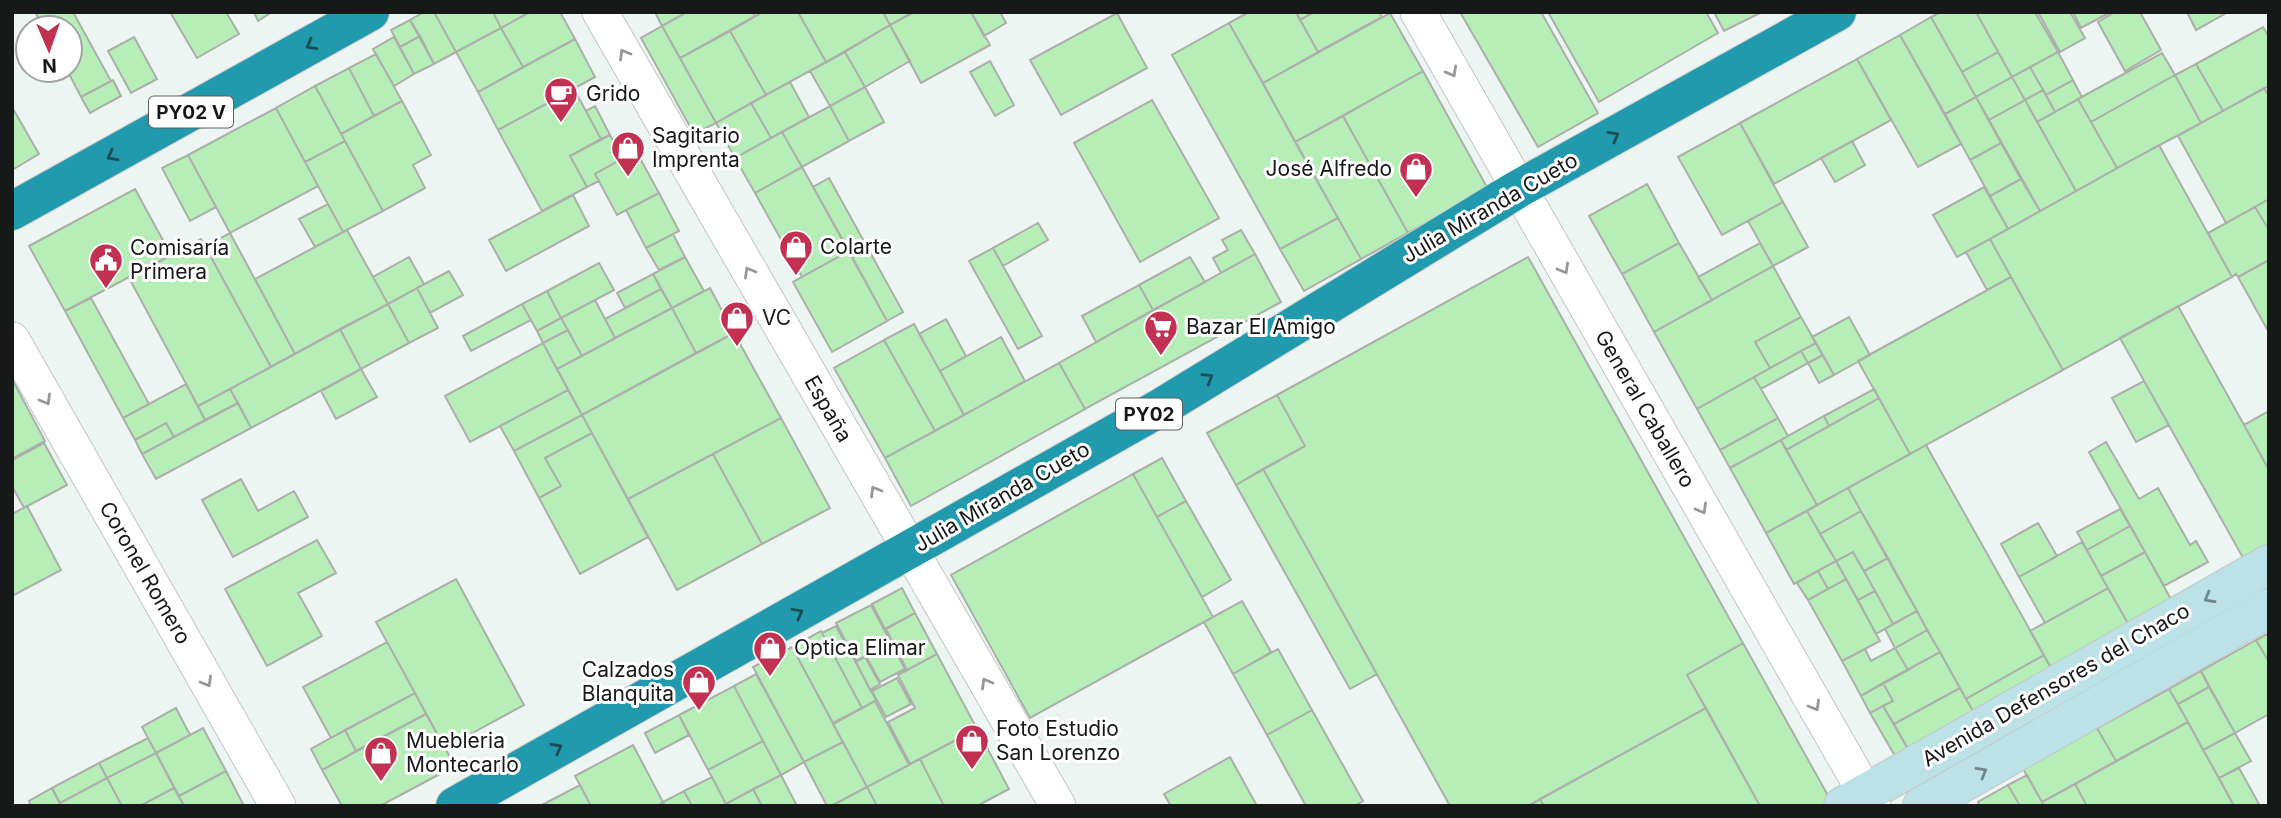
<svg xmlns="http://www.w3.org/2000/svg" width="2281" height="818" font-family="Inter,sans-serif">
<style>
.building{fill:#b7eeb8;stroke:#aaafaa;stroke-width:2}
.lines{fill:none;stroke-linecap:round;stroke-linejoin:round}
.street-casing{stroke:#c0c7c5;stroke-width:37}
.secondary-casing{stroke:#c0c7c5;stroke-width:40}
.highway-casing{stroke:#d1d1d1;stroke-width:40}
.street{stroke:#fff;stroke-width:35}
.secondary{stroke:#bce1e6;stroke-width:38}
.highway{stroke:#219aad;stroke-width:38}
.oneway{stroke:#1b4d54}
.oneway2{stroke:#979898}
.oneway3{stroke:#72878a}
.labels{text-anchor:middle;stroke-width:6;stroke-linejoin:round;paint-order:stroke}
.shield{fill:#fff;stroke:#5d5e5e;stroke-width:2}
.shield-label{font-size:19px;font-weight:bold;fill:#171919}
.poi-label{font-size:21px;fill:#171919;stroke:#fff;text-anchor:start}
.street-label{font-size:21px;fill:#171919;stroke:#fff}
</style>
<rect width="100%" height="100%" fill="#edf5f2"/>
<path class="building" d="M35 12H73L111 81 81 97 67 70H70V28H44Z
M170 12H226L239 34 197 58Z
M254 12H272L258 21Z
M424 12H434L456 52 434 64 410 20Z
M434 12H493L501 28 456 52Z
M493 12H530L501 28Z
M530 12H560L575 39 523 67 501 28Z
M655 12H687L662 26Z
M687 12H753L755 16 680 58 662 26Z
M763 12H798L826 62 766 95 730 31Z
M798 12H883L890 25 826 62Z
M883 12H913L890 25Z
M914 12H971L990 45 921 83 890 25Z
M971 12H1000L1006 23 984 36Z
M1249 12H1296L1318 52 1263 83 1229 23Z
M1296 12H1314L1300 20Z
M1314 12H1379L1382 17 1318 52 1300 20Z
M1460 12H1541L1598 113 1538 147Z
M1548 12H1706L1718 33 1599 102Z
M1714 12H1762L1724 31Z
M1941 12H1976L1998 52 1962 72 1931 17Z
M1976 12H2035L2058 52 2012 77Z
M2038 12H2070L2085 38 2060 52Z
M2073 12H2111L2081 28Z
M2115 12H2140L2161 50 2125 71 2098 22Z
M2187 12H2228L2196 30Z
M1117 13 1147 68 1061 115 1030 60Z
M1390 13 1423 71 1295 142 1263 83Z
M1931 17 1976 97 1945 114 1900 35Z
M410 20 420 36 400 47 391 30Z
M1229 23 1338 218 1280 249 1172 55Z
M890 25 910 61 865 87 845 52Z
M662 26 716 123 694 134 641 38Z
M2263 27 2269 37V86L2223 111 2196 64Z
M501 28 523 67 478 92 456 52Z
M730 31 766 95 716 123 680 58Z
M1900 35 1961 144 1918 167 1857 59Z
M420 36 434 64 414 74 400 47Z
M134 37 157 79 131 93 108 51Z
M394 37 414 74 394 86 373 49Z
M575 39 595 77 498 130 478 92Z
M845 52 865 87 830 106 810 71Z
M1998 52 2012 77 1976 97 1962 72Z
M2058 52 2073 80 2046 95 2030 67Z
M2162 53 2175 75 2091 122 2078 99Z
M376 54 402 101 374 116 349 68Z
M1857 59 1891 120 1774 184 1740 123Z
M990 61 1014 105 995 116 970 72Z
M2196 64 2223 111 2201 123 2175 75Z
M2030 67 2043 90 2025 100 2012 77Z
M349 68 374 116 341 134 315 86Z
M1423 71 1488 189 1408 233 1343 116Z
M2175 75 2201 123 2117 168 2091 122Z
M2012 77 2025 100 1989 120 1976 97Z
M113 80 121 96 90 113 81 97Z
M2073 80 2082 97 2055 112 2046 95Z
M790 82 809 117 771 138 751 103Z
M315 86 345 141 305 162 276 108Z
M865 87 884 122 849 141 830 106Z
M2264 88 2269 96V199L2226 223 2178 136Z
M574 89 601 139 570 156 587 187 542 211 498 130Z
M2043 90 2055 112 2037 122 2025 100Z
M1976 97 2001 143 1970 160 1945 114Z
M2078 99 2117 168 2076 191 2037 122Z
M1152 100 1219 218 1140 262 1074 143Z
M2025 100 2076 191 2040 211 1989 120Z
M402 101 431 155 413 165 425 188 383 211 341 134Z
M751 103 771 138 735 158 716 123Z
M595 106 610 135 601 139 586 111Z
M830 106 849 141 802 167 782 132Z
M12 107 39 154 12 170Z
M276 108 318 186 230 233 188 155Z
M1343 116 1408 233 1361 259 1295 142Z
M1740 123 1783 202 1722 235 1678 157Z
M782 132 802 167 755 193 735 158Z
M610 135 623 158 595 174 599 181 587 187 570 156Z
M345 141 383 211 343 232 305 162Z
M1852 141 1865 165 1835 182 1821 158Z
M2001 143 2021 179 1990 196 1970 160Z
M2159 145 2232 277 2063 370 1990 239Z
M636 151 659 193 617 215 595 174Z
M188 155 216 207 190 221 162 168Z
M802 167 849 251 802 277 755 193Z
M829 178 903 312 887 321 813 187Z
M2021 179 2040 211 2008 229 1990 196Z
M1647 184 1679 243 1622 274 1589 216Z
M1984 187 2008 229 1957 257 1933 215Z
M135 189 171 255 65 311 29 246Z
M659 193 679 231 646 248 626 210Z
M573 195 589 226 506 271 489 240Z
M2269 199V230L2255 207Z
M1783 202 1808 247 1773 266 1748 221Z
M328 204 343 232 315 247 299 219Z
M2255 207 2269 230V260L2238 277 2236 274 2232 277 2208 233Z
M1338 218 1361 259 1304 291 1280 249Z
M1038 223 1048 240 1003 266 993 248Z
M347 230 388 304 295 354 255 279Z
M1241 230 1255 254 1221 273 1213 258 1228 250 1222 240Z
M230 233 295 354 271 367 205 246Z
M673 234 685 257 659 270 646 248Z
M201 239 271 367 198 406 129 278Z
M1990 239 2011 277 1987 290 1966 252Z
M1679 243 1712 300 1654 332 1622 274Z
M1760 243 1773 266 1712 300 1698 277Z
M993 248 1042 336 1018 349 969 261Z
M849 251 887 321 832 352 793 282Z
M1255 254 1281 302 1085 409 1059 363Z
M409 257 424 284 388 304 373 277Z
M685 257 704 291 672 308 653 274Z
M1190 257 1205 282 1153 310 1139 285Z
M1528 257 1743 643 1687 675 1706 708 1528 806H1450L1263 469 1305 446 1277 395Z
M2269 260V328L2267 329 2238 277Z
M599 263 614 290 561 318 547 291Z
M1773 266 1801 317 1755 342 1770 368 1697 409 1654 332Z
M449 271 463 295 430 313 417 288Z
M653 274 661 289 625 308 617 293Z
M2011 277 2063 370 1910 454 1858 361Z
M1139 285 1153 310 1096 342 1082 316Z
M417 288 438 328 409 343 388 304Z
M710 288 734 333 696 353 672 308Z
M661 289 672 308 615 338 605 319Z
M547 291 561 318 537 331 522 304Z
M91 298 149 404 123 418 65 311Z
M595 300 615 338 582 356 561 318Z
M388 304 409 343 361 369 340 329Z
M522 304 531 320 471 351 463 336Z
M2178 306 2269 470V553L2247 565 2120 338Z
M672 308 696 353 582 415 557 369Z
M1801 317 1816 343 1770 368 1755 342Z
M1849 317 1870 355 1834 375 1812 337Z
M561 318 568 330 543 343 537 331Z
M946 319 966 356 940 371 919 334Z
M914 324 964 415 935 431 884 340Z
M340 329 361 369 251 428 230 389Z
M568 330 582 356 557 369 543 343Z
M734 333 781 418 628 499 582 415Z
M1001 337 1025 381 964 415 940 371Z
M884 340 935 431 885 458 834 368Z
M543 343 568 390 470 442 445 396Z
M1816 343 1823 355 1808 363 1801 351Z
M1801 351 1808 363 1761 389 1754 377Z
M1823 355 1834 375 1819 383 1808 363Z
M1059 363 1085 409 911 506 885 458Z
M361 369 377 397 336 419 321 391Z
M1754 377 1778 418 1720 450 1697 409Z
M12 379 45 441 12 459Z
M2144 381 2169 425 2136 442 2112 398Z
M186 384 205 420 174 437 166 423 135 440 123 418Z
M230 389 238 403 205 420 198 406Z
M1874 389 1879 398 1829 426 1824 416Z
M568 390 582 415 514 451 500 426Z
M1277 395 1305 446 1236 485 1207 433Z
M1879 398 1910 454 1817 505 1786 450Z
M238 403 251 428 156 479 142 454Z
M2269 411V470L2244 425Z
M582 415 592 433 545 458 561 486 539 498 514 451Z
M1824 416 1829 426 1786 450 1781 440Z
M781 418 830 508 762 544 713 454Z
M1778 418 1788 436 1730 468 1720 450Z
M166 423 174 437 142 454 135 440Z
M592 433 648 537 580 574 539 498 561 486 545 458Z
M1781 440 1817 505 1766 533 1730 468Z
M2106 442 2139 499 2158 488 2190 545 2196 541 2208 562 2164 586 2089 452Z
M44 443 67 485 24 508 12 486V460Z
M1926 445 2044 655 1966 699 1848 488Z
M713 454 762 544 677 590 628 499Z
M1162 458 1186 501 1157 517 1133 474Z
M1263 469 1377 674 1350 689 1236 485Z
M1133 474 1213 617 1030 718 951 575Z
M241 479 258 511 294 491 308 517 233 557 202 500Z
M1848 488 1861 511 1820 534 1807 511Z
M1186 501 1231 580 1202 597 1157 517Z
M27 506 61 570 12 596V514Z
M2120 509 2130 526 2087 550 2077 532Z
M1807 511 1836 561 1794 584 1766 533Z
M1861 511 1888 558 1864 571 1853 552 1836 561 1820 534Z
M2038 523 2057 556 2019 577 2001 544Z
M2130 526 2145 552 2101 576 2087 550Z
M317 540 336 573 298 593 322 636 267 666 225 589Z
M2082 542 2108 588 2045 623 2019 577Z
M1853 552 1875 591 1858 600 1836 561Z
M2145 552 2173 603 2130 627 2101 576Z
M1888 558 1917 611 1893 624 1864 571Z
M1836 561 1846 579 1828 589 1818 571Z
M1818 571 1828 589 1808 600 1797 583Z
M456 579 524 705 445 748 376 622Z
M1846 579 1880 641 1842 661 1808 600Z
M902 588 915 613 885 629 872 604Z
M2108 588 2130 627 2052 670 2030 631Z
M1875 591 1893 624 1876 634 1858 600Z
M1242 601 1271 652 1233 674 1204 622Z
M871 605 905 669 880 682 866 656 856 661 836 623Z
M1917 611 1927 630 1895 648 1885 629Z
M915 613 937 654 907 670 886 629Z
M836 626 876 700 862 708 822 633Z
M1927 630 1940 652 1908 670 1895 648Z
M821 631 862 708 833 723 792 647Z
M2269 633V662L2256 640Z
M2256 640 2269 662V714L2235 733 2201 671Z
M387 642 415 693 331 738 303 687Z
M1743 643 1831 801 1823 806H1760L1687 675Z
M792 647 843 742 804 762 753 667Z
M1895 648 1908 670 1861 696 1842 661 1865 649 1871 661Z
M1278 649 1312 710 1267 735 1233 674Z
M1940 652 1960 688 1894 724 1883 706 1893 701 1883 683Z
M937 654 977 729 910 764 888 722 915 708 898 675Z
M2044 655 2052 670 1974 713 1966 699Z
M865 657 880 684 870 690 856 662Z
M2201 671 2209 687 2178 704 2169 689Z
M756 674 804 762 781 775 734 686Z
M897 678 911 704 886 717 872 691Z
M1883 683 1893 701 1870 713 1861 696Z
M734 686 763 741 708 770 679 715Z
M2209 687 2235 733 2203 750 2178 704Z
M1960 688 1974 713 1908 749 1894 724Z
M2169 689 2188 722 2116 761 2097 728Z
M415 693 426 714 356 751 345 730Z
M875 701 909 765 867 787 833 724Z
M1883 706 1908 749 1895 756 1870 713Z
M176 708 190 735 156 753 142 727Z
M1706 708 1760 806H1544L1540 799Z
M1312 710 1363 801 1354 806H1306L1267 735Z
M426 714 455 766 380 806H342L322 770Z
M679 715 689 735 655 753 645 733Z
M2188 722 2234 806H2087L2075 784Z
M203 728 226 771 179 796 156 753Z
M2097 728 2116 761 2042 802 2023 769Z
M977 729 1009 789 977 806H944L920 759Z
M345 730 356 751 322 770 311 749Z
M2235 733 2251 761 2219 778 2203 750Z
M148 738 156 753 107 778 99 763Z
M763 741 781 775 726 804 708 770Z
M843 742 867 787 831 806H827L804 762Z
M633 745 663 802 656 806H591L575 776Z
M156 753 174 788 140 806H122L107 778Z
M1230 757 1257 806H1171L1164 794Z
M920 759 944 806H877L867 787Z
M99 763 107 778 60 803 52 788Z
M2239 768 2260 806H2234L2219 778Z
M226 771 244 806H184L179 796Z
M781 775 797 806H762L753 789Z
M2027 775 2042 802 2044 806H2020L2008 785Z
M712 777 727 806H692L684 791Z
M107 778 122 806H61L60 803Z
M2075 784 2087 806H2044L2042 802Z
M580 785 591 806H540Z
M2008 785 2020 806H1980L1978 802Z
M867 787 877 806H831Z
M52 788 61 806H31L29 801Z
M174 788 184 806H140Z
M753 789 762 806H727L726 804Z
M684 791 692 806H665L663 802Z
M1540 799 1544 806H1528Z"/>
<g class="lines">
<g class="street-casing">
<path id="street" d="M600 12 1058 806
M1418 12 1873 806
M12 340 278 806"/>
</g>
<g class="secondary-casing">
<path id="secondary" d="M1843 806 2269 564
M1922 806 2269 608"/>
</g>
<g class="highway-casing">
<path id="highway" d="M12 211 370 12
M455 806 1160 408 1518 189 1837 12"/>
</g>
<use href="#street" class="street"/>
<use href="#secondary" class="secondary"/>
<use href="#highway" class="highway"/>
</g>
<defs><path id="oneway-chevron" d="M-2-3.5L2.5 0L-2 3.5" fill="none" stroke-width="1.6" stroke-linecap="round" stroke-linejoin="round" transform="scale(1.75)"/></defs>
<g class="oneway">
<use href="#oneway-chevron" transform="translate(311 45) rotate(151)"/>
<use href="#oneway-chevron" transform="translate(1614 136) rotate(-29)"/>
<use href="#oneway-chevron" transform="translate(112 156) rotate(151)"/>
<use href="#oneway-chevron" transform="translate(1208 378) rotate(-32)"/>
<use href="#oneway-chevron" transform="translate(798 613) rotate(-29)"/>
<use href="#oneway-chevron" transform="translate(557 748) rotate(-29)"/>
</g>
<g class="oneway2">
<use href="#oneway-chevron" transform="translate(624 54) rotate(-120)"/>
<use href="#oneway-chevron" transform="translate(1452 72) rotate(61)"/>
<use href="#oneway-chevron" transform="translate(1564 269) rotate(60)"/>
<use href="#oneway-chevron" transform="translate(749 272) rotate(-120)"/>
<use href="#oneway-chevron" transform="translate(46 400) rotate(60)"/>
<use href="#oneway-chevron" transform="translate(875 491) rotate(-120)"/>
<use href="#oneway-chevron" transform="translate(1702 509) rotate(60)"/>
<use href="#oneway-chevron" transform="translate(207 682) rotate(60)"/>
<use href="#oneway-chevron" transform="translate(986 683) rotate(-120)"/>
<use href="#oneway-chevron" transform="translate(1815 706) rotate(60)"/>
</g>
<g class="oneway3">
<use href="#oneway-chevron" transform="translate(2209 598) rotate(150)"/>
<use href="#oneway-chevron" transform="translate(1982 772) rotate(-30)"/>
</g>
<defs>
<g id="cafe-pin" transform="scale(1.75)"><path d="M0 17L-7.5 6A9.5 9.5 0 1 1 7.5 6Z" fill="#c23152" stroke="#fff"/><path d="M-5.5-4.5H6V0H3Q3 3.5 0 3.5H-2.5Q-5.5 3.5-5.5 0ZM3-3.2v2h1.7v-2ZM-6 4.5H4V6H-6Z" fill="#fff"/></g>
<g id="shop-pin" transform="scale(1.75)"><path d="M0 17L-7.5 6A9.5 9.5 0 1 1 7.5 6Z" fill="#c23152" stroke="#fff"/><path d="M-5-2.5h2.3a2.7 3.5 0 0 1 5.4 0H5L5.5 6h-11ZM-1.5-2.5h3a1.5 2.3 0 0 0-3 0Z" fill="#fff"/></g>
<g id="civic-pin" transform="scale(1.75)"><path d="M0 17L-7.5 6A9.5 9.5 0 1 1 7.5 6Z" fill="#c23152" stroke="#fff"/><path d="M-.6-6.5H3V-4.5H.6V-3L4-1V1h2V6H-6V1h2V-1L-.6-3ZM-1.2 2.5V6h2.4V2.5Z" fill="#fff"/></g>
<g id="supermarket-pin" transform="scale(1.75)"><path d="M0 17L-7.5 6A9.5 9.5 0 1 1 7.5 6Z" fill="#c23152" stroke="#fff"/><path d="M-6-5.5h2.5l.6 2H6L4.5 2H-2.5L-4.4-4H-6ZM-1.5 3.2a1.3 1.3 0 1 0 .1 0ZM3 3.2a1.3 1.3 0 1 0 .1 0Z" fill="#fff"/></g>
</defs>
<g fill-rule="evenodd">
<use href="#cafe-pin" x="561" y="94"/>
<use href="#shop-pin" x="628" y="148"/>
<use href="#shop-pin" x="1416" y="169"/>
<use href="#shop-pin" x="796" y="247"/>
<use href="#civic-pin" x="106" y="260"/>
<use href="#shop-pin" x="737" y="318"/>
<use href="#supermarket-pin" x="1161" y="327"/>
<use href="#shop-pin" x="770" y="648"/>
<use href="#shop-pin" x="699" y="682"/>
<use href="#shop-pin" x="972" y="741"/>
<use href="#shop-pin" x="381" y="753"/>
</g>
<g class="labels">
<g class="shield">
<rect x="149" y="96.5" width="84" height="31" rx="5"/>
<rect x="1116" y="398.5" width="66" height="31" rx="5"/>
</g>
<g class="shield-label">
<text x="191" y="119">PY02 V</text>
<text x="1149" y="421">PY02</text>
</g>
<g class="poi-label">
<text x="586" y="101">Grido</text>
<text x="652" y="143">Sagitario<tspan x="652" dy="24">Imprenta</tspan></text>
<text x="1392" y="176" text-anchor="end">José Alfredo</text>
<text x="820" y="254">Colarte</text>
<text x="130" y="255">Comisaría<tspan x="130" dy="24">Primera</tspan></text>
<text x="762" y="325">VC</text>
<text x="1186" y="334">Bazar El Amigo</text>
<text x="794" y="655">Optica Elimar</text>
<text x="674" y="677" text-anchor="end">Calzados<tspan x="674" dy="24">Blanquita</tspan></text>
<text x="996" y="736">Foto Estudio<tspan x="996" dy="24">San Lorenzo</tspan></text>
<text x="406" y="748">Muebleria<tspan x="406" dy="24">Montecarlo</tspan></text>
</g>
<g class="street-label">
<text transform="translate(1490 208) rotate(-30)" y="7">Julia Miranda Cueto</text>
<text transform="translate(828 409) rotate(60)" y="7">España</text>
<text transform="translate(1645 409) rotate(60)" y="7">General Caballero</text>
<text transform="translate(1002 497) rotate(-30)" y="7">Julia Miranda Cueto</text>
<text transform="translate(145 573) rotate(60)" y="7">Coronel Romero</text>
<text transform="translate(2056 685) rotate(-30)" y="7">Avenida Defensores del Chaco</text>
</g>
</g>
<rect width="2281" height="818" fill="none" stroke="#171919" stroke-width="28"/>
<g transform="translate(49 49) rotate(178)"><circle r="33" fill="#ffffff" stroke="#a2a3a3" stroke-width="2"/>
<path d="M0-5L12 26L0 18L-12 26Z" fill="#c23152"/>
<text y="-10" font-size="19" font-weight="bold" text-anchor="middle" fill="#171919">N</text>
</g>
</svg>
